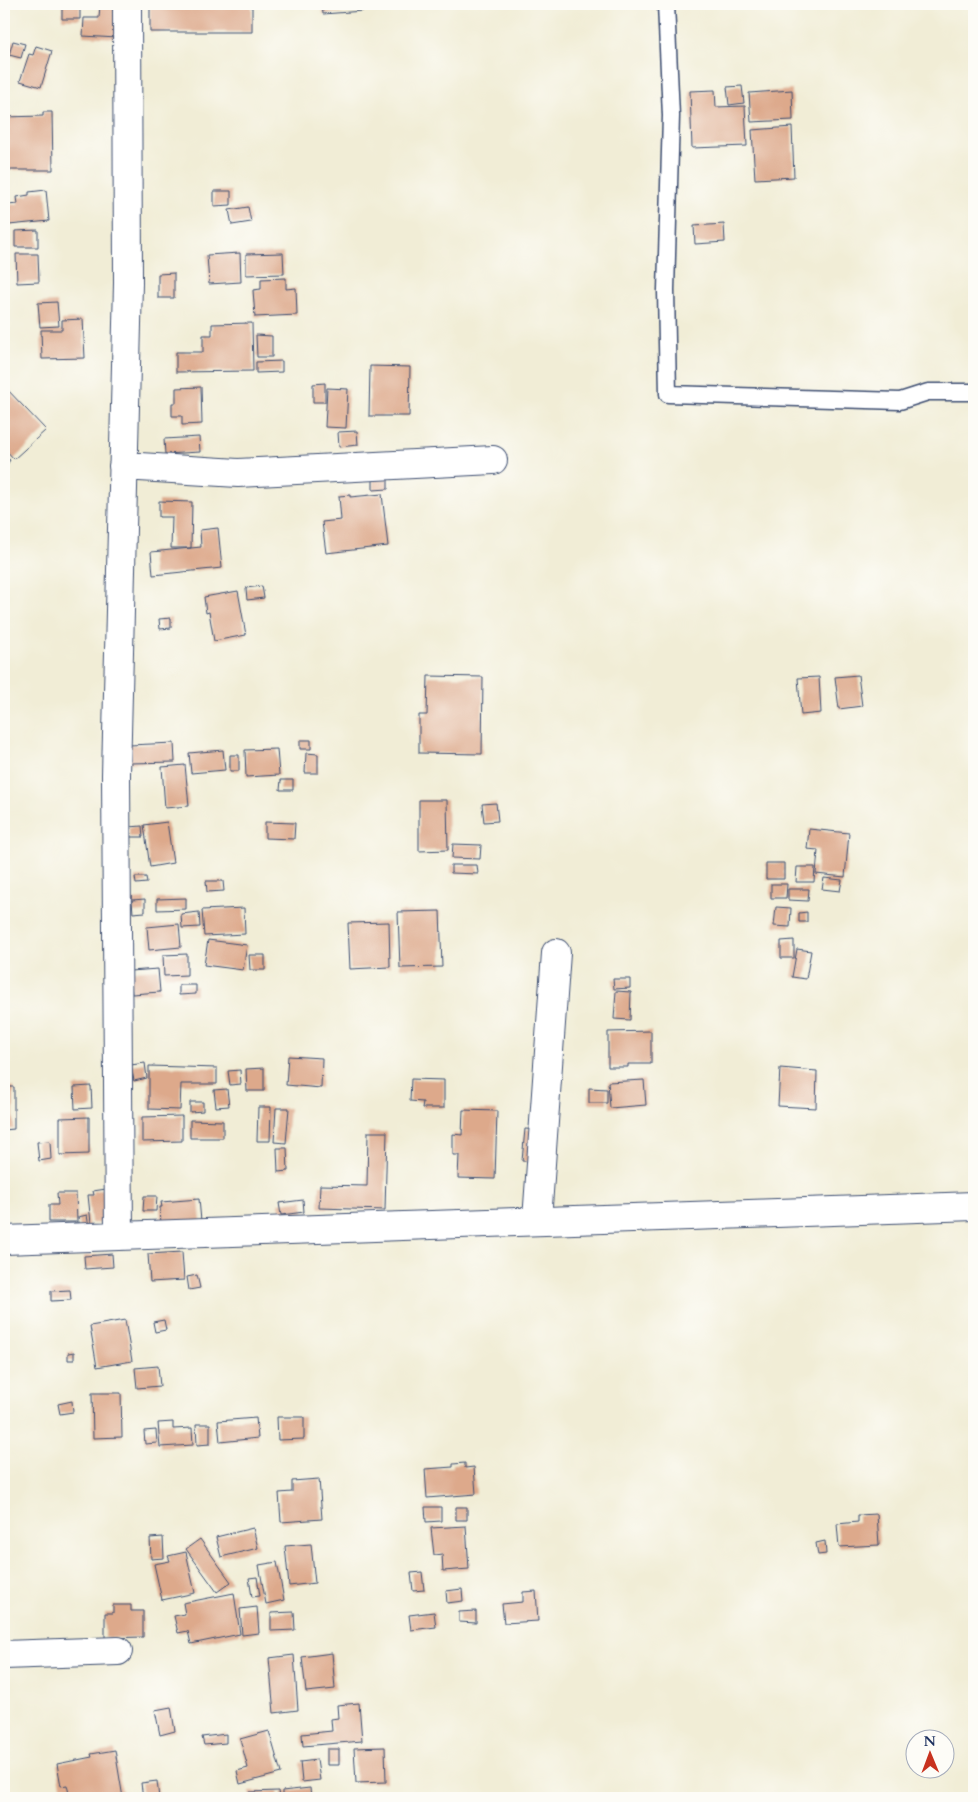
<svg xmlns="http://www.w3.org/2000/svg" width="978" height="1802" font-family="Cardo,serif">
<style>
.building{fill:#dda98b}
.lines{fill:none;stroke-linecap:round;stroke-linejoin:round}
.service-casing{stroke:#3b4c70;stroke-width:19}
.minor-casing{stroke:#3b4c70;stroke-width:30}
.service{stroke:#fff;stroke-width:16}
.minor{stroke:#fff;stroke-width:28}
</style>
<rect width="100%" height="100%" fill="#fdfcf7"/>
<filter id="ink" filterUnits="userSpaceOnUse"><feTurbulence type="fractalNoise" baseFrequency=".02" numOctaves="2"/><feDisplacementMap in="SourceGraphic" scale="10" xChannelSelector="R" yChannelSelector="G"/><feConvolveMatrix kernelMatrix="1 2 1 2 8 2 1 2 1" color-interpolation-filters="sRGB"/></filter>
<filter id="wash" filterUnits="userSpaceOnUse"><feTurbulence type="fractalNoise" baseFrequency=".0096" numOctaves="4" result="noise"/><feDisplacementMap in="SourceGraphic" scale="20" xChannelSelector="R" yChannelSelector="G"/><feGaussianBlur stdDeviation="1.12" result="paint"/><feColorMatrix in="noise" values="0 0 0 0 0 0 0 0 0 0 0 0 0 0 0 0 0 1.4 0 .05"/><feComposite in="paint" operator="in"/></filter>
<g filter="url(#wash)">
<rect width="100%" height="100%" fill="#f1edd6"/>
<g id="blocks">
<path class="building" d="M62 4H80V19H62Z
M100 4H119L117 38 83 36 84 18H99Z
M150 4H252V32H150Z
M322 4H363V11L323 14Z
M13 41 25 44 21 58 9 55Z
M36 46 52 51 41 87 20 81 29 54 33 55Z
M742 86 744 103 729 105 727 87Z
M715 90 716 107 745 106 747 146 692 148 690 91Z
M792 90 793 120 751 122 749 93Z
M43 112H52L53 170H4V117L43 116Z
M792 127 794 177 755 179 752 130Z
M46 190 49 221 9 225 8 205 18 204 17 197 29 195V192Z
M214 191H231V205L214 206Z
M248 207 251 222 232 225 229 210Z
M724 224 725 242 695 244 694 226Z
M38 230V247H15V231Z
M240 253 241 282 209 284 207 255Z
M283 253 284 274 246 275V254Z
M16 254H38L39 282 17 283Z
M174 273V298H158V274Z
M286 278V289L296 288 297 315 255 317 253 290 261 289V279Z
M57 302 59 326 40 327 38 303Z
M83 319 85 358 42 359 41 330H62V320Z
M252 323 253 371 176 372V352H203V335H212V324Z
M256 335 272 336V357H257Z
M282 361V372L256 373V362Z
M370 366 410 367 409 416H369Z
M325 383V402H313V384Z
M4 386 46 430 14 459 4 448Z
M201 387 202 424 182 425V416H172V403H176V388Z
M327 388 348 389 346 428 325 427Z
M357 431 358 445 339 447 338 432Z
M199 437 200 452 165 454 164 439Z
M4 456 10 460 4 469Z
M388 479V489L373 490V480Z
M382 494 388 546 326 553 322 522 341 520 339 496 350 495V497Z
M159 501 192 502 191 548H171L172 517H159Z
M218 528 222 568 153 575 151 552 201 547 200 530Z
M262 586 264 598 247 600 246 588Z
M238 591 246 635 214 641 209 612 206 613 204 597Z
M171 618V628L160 629 159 619Z
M858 675 862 706 839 709 835 677Z
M428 676 483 677 482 754 419 753V715H427Z
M819 677 821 713 801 715 798 678Z
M300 740H311V749H300Z
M174 743 175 762 130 763 129 745Z
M277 749 279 775 246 777 245 750Z
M223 750 225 770 191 773 189 753Z
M306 753 318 754V773H305Z
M230 755H239V771H230Z
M185 765 189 806 165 808 162 767Z
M281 780H293V790H280Z
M419 800H447L448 850 419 851Z
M496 803 498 821 484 822 482 804Z
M167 822 173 863 150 867 144 825Z
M265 822 295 823 294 839 265 838Z
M142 826 143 837H129V827Z
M809 829 849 833 845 877 816 874 818 850 807 849Z
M453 844 481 845 480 859 452 858Z
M766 863H784V879H766Z
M451 865H477L478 874 451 873Z
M797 867H815L814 882H796Z
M135 877H146L147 883 136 884Z
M824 878 842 880 840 891 822 889Z
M206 881H223L224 891 207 892Z
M771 884H787L786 898H771Z
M788 889H809L808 901 788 900Z
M186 898V909L157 910V899Z
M145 899V912L133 913 132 900Z
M776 907 791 908 790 927 774 926Z
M244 908 245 934 204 936 202 910Z
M440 911 442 967 400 968 398 912Z
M199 912 200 927 182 928 181 914Z
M807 912V922H799V913Z
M389 922 390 967 350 969 348 923Z
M179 924 181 947 149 950 147 927Z
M208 940 247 945 243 970 204 965Z
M794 940V958H781V941Z
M797 949 811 951 806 979 792 977Z
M187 954V975L164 976 163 955Z
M249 955H265V970H250Z
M158 969 160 992 132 994 130 971Z
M613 979H630V988L614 989Z
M179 985H196V994L179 995Z
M616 991 631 992 630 1020 614 1019Z
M651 1031V1064H628V1067H608V1032Z
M288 1056 322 1058 321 1088 286 1085Z
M145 1063 147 1078 134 1081 131 1065Z
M149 1066 217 1068V1084H181L180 1110 149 1109Z
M264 1068V1091H247L246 1069Z
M780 1068 817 1071 816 1108 778 1106Z
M240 1070 241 1084 230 1085 228 1071Z
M411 1079 444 1080V1108H422L423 1102 410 1101Z
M644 1080 646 1105 610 1108 608 1082Z
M91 1086 92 1108 75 1109 74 1087Z
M4 1087H14V1129L4 1130Z
M589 1088 607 1089V1103H589Z
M227 1089 229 1106 216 1107 214 1090Z
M190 1102H203V1111L190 1112Z
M258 1107H271L270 1141H257Z
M276 1108H289L286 1143 274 1142Z
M463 1110 497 1111 495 1179 458 1178 459 1155H453V1134L462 1135Z
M182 1116V1141L142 1142V1117Z
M89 1117V1154L60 1155V1118Z
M190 1120 223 1121V1138H190Z
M525 1129 540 1130 537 1162 522 1161Z
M368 1132H387L385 1210 319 1208 320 1185 367 1186Z
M50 1141 51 1159 39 1161 37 1142Z
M277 1148H287L288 1171 278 1172Z
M106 1189 116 1224 91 1223 88 1195H94L93 1191Z
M57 1193H76L77 1222H49V1205H58Z
M144 1196H157L156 1211H143Z
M199 1199 201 1221 161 1225 160 1207H162L161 1202Z
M303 1200 304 1212 281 1215 279 1203Z
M87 1215 89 1227 80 1228 78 1217Z
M182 1252 184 1280 150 1282 148 1254Z
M112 1254 113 1267 85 1269 84 1256Z
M197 1275 200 1288 189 1290 187 1277Z
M70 1290 71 1300 51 1301V1291Z
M125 1320 132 1361 97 1367 90 1326Z
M164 1320 166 1330 155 1332 153 1322Z
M74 1352V1360H68V1353Z
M158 1366 160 1386 137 1388 135 1368Z
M92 1393H121L122 1437 93 1438Z
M72 1401 73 1412 60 1414 58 1404Z
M277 1417H304V1439L278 1440Z
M256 1418 258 1438 220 1442 218 1421Z
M173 1422V1429L192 1428 193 1445 160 1447 158 1423Z
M196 1424H210V1444L197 1445Z
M156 1430 157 1443 145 1444 144 1431Z
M465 1463V1468L474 1467 476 1494 427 1498 425 1469 453 1467V1464Z
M319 1479 322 1519 281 1522 279 1493 292 1492V1481Z
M425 1507H441V1521L426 1522Z
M456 1507H467V1520H456Z
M877 1514 879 1545 839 1547 837 1524 858 1522V1515Z
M466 1526 469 1569 443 1571 442 1554 434 1555 431 1528Z
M253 1528 258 1548 221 1557 216 1537Z
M163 1537 164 1558 151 1559 150 1538Z
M200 1539 231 1582 217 1592 186 1549Z
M825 1541 826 1554 818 1555 816 1543Z
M311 1544 315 1583 289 1586 285 1546Z
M186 1552 195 1593 162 1600 154 1564 170 1561 168 1556Z
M277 1562 284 1600 266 1604 259 1565Z
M422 1572 424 1590 413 1591 411 1573Z
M257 1577 260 1596 252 1597 249 1578Z
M462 1589 463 1601 447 1603 446 1591Z
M536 1591 538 1621 504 1623 502 1604 523 1602V1592Z
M234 1593 240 1634 191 1644 188 1631 178 1633 174 1616 185 1614 183 1603Z
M113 1605H131V1611H143V1637L105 1638V1613H113Z
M257 1607 259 1633 242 1635 240 1609Z
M476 1611V1623L459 1622V1612Z
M294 1612 295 1630 271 1631V1613Z
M434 1612 436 1627 411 1630 409 1615Z
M332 1653 335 1689 306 1692 302 1657Z
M294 1655 298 1710 274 1713 269 1658Z
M359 1703 362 1741 303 1746 302 1734 332 1731 331 1719 338 1718 337 1705Z
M171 1707 175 1731 160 1735 155 1710Z
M269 1731 281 1773 240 1784 237 1771 248 1768 240 1739Z
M226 1734V1743L204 1745 202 1737Z
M385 1747 386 1782 356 1783 354 1748Z
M327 1749H339V1765H327Z
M115 1750 123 1798H70L67 1785 61 1786 57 1764 92 1757 91 1754Z
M317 1760 320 1780 302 1782 300 1762Z
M157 1781 159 1798H143L141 1783Z
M310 1788 311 1798H282V1791Z
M278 1791 279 1798H250V1792Z"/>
</g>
</g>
<g filter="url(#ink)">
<use href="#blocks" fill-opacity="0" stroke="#3b4c70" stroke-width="1"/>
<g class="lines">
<g class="service-casing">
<path id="service" d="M666 4 671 116 666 290 668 394 900 401 928 392H974"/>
</g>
<g class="minor-casing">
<path id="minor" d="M123 466 238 473 493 460
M537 1220 556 953
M119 1235 116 775 128 283 127 4
M4 1240 974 1206
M4 1655 118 1651"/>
</g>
<use href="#service" class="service"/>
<use href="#minor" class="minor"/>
</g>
</g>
<rect width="978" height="1802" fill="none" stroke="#fdfcf7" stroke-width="20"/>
<g transform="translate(930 1754) rotate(359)"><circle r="24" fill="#fdfcf7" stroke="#a3aaba"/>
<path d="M0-4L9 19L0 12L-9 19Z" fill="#c8321e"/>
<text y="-8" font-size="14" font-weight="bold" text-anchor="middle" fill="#1b2f5e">N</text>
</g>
</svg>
